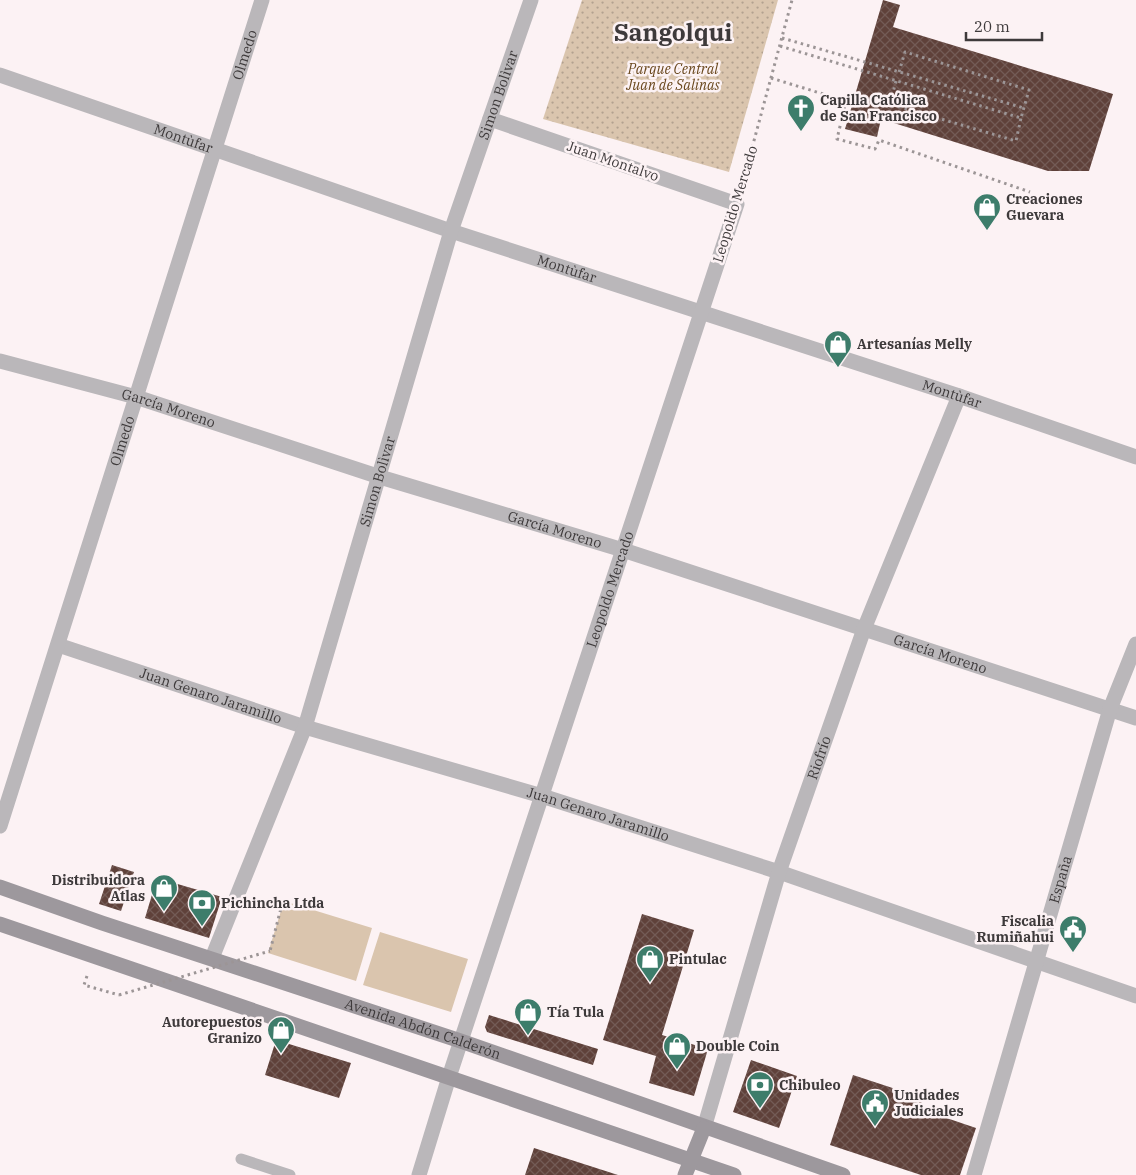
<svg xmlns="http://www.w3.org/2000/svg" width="1136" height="1175" font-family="'IBM Plex Serif',serif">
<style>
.park{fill:url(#park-dots)}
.pitch{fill:#dac5ae}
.building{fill:url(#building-cross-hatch)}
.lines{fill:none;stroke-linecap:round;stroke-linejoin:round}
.path{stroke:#9c9596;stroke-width:3;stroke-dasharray:2.5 4;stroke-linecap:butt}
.lane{stroke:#bab7ba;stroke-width:11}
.street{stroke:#bab7ba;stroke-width:15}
.secondary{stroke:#9d989d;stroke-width:15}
.path-bridge{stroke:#9c9596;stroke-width:3;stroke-dasharray:2.5 4;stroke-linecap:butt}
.labels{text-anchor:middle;stroke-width:5;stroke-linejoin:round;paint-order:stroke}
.street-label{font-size:14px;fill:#3e3a3b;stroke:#fcf2f4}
.park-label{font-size:14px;font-style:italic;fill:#6a481e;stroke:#fcf2f4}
.poi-label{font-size:14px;font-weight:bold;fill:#3e3a3b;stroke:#fcf2f4;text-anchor:start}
.town-label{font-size:24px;font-weight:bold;fill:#3e3a3b;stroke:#fcf2f4}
</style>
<defs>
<pattern id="park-dots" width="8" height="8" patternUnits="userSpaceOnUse" patternTransform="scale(1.25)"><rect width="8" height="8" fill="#dac5ae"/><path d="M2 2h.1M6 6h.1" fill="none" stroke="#b2a18f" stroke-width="1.8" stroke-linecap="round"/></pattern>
<pattern id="building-cross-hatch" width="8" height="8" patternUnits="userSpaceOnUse" patternTransform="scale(1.25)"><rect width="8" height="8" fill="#5f413a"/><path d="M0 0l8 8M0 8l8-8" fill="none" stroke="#735b56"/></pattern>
</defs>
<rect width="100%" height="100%" fill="#fcf2f4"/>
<path class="park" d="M582 0H778L729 172 543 119Z"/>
<path class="pitch" d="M284 901 372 928 356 981 268 953Z
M380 932 468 959 451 1012 363 985Z"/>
<path class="building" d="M883 0 900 5 893 27 1113 94 1089 171H1048L881 119 877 137 845 129Z
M112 865 134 872 121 911 99 904Z
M157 878 222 897 209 938 145 918Z
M642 914 694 930 662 1035 708 1049 694 1096 649 1083 656 1056 603 1040Z
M489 1015 598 1049 593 1065 487 1032 485 1027Z
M276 1040 351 1063 339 1098 265 1075Z
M751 1060 797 1076 779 1128 733 1112Z
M853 1075 923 1098 920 1109 976 1128 960 1175H921L830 1145Z
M534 1148 618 1175H525Z"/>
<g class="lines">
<path class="path" d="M782 38 1024 108
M780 46 1021 118 1029 90 905 52 899 72
M771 78 846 101 837 139 875 149 879 140 1030 192
M896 81 890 104 1016 141 1021 118
M742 185 792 0
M258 900 281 908 270 951
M87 976 84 985 119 995"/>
<path class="lane" d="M241 1159 290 1175"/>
<g class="street">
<path id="s1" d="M0 75 451 231 959 396 1136 457"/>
<path id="s2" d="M0 361 136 397 380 477 623 550 1136 718"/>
<path id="s3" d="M58 645 305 727 542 796 779 872 1136 996"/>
<path id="s4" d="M0 826 262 0"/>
<path id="s5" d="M212 958 305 727 451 231 531 0"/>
<path id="s6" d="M704 1128 779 872 864 629 959 396"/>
<path id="s7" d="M419 1175 449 1077 737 204 490 119"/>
<path id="s8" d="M974 1175 1110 709 1136 644"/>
</g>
<g class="secondary">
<path id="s9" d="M0 887 102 923 461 1041 843 1175"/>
<path d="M0 924 734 1175"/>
<path d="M685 1175 704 1128"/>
</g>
<path class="path-bridge" d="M119 995 270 951"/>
</g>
<defs>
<g id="church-pin" transform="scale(1.4375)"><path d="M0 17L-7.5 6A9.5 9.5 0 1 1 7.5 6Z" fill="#3d7d6b" stroke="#fcf2f4"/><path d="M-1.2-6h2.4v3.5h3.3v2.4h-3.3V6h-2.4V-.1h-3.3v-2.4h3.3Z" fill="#fff"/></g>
<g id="shop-pin" transform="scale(1.4375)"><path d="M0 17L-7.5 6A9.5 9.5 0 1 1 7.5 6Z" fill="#3d7d6b" stroke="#fcf2f4"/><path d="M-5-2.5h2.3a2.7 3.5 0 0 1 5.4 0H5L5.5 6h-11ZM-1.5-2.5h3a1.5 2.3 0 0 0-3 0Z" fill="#fff"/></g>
<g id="bank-pin" transform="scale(1.4375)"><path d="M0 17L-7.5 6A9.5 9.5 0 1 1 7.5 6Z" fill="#3d7d6b" stroke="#fcf2f4"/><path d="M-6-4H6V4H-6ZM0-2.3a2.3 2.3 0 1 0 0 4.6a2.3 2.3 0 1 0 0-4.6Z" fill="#fff"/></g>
<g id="civic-pin" transform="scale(1.4375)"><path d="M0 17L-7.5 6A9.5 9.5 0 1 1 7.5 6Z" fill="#3d7d6b" stroke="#fcf2f4"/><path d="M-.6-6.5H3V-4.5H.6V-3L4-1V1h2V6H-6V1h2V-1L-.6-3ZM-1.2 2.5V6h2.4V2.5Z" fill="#fff"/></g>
</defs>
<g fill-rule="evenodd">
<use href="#church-pin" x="801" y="108"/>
<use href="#shop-pin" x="987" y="207"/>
<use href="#shop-pin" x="838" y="344"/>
<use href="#shop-pin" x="164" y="888"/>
<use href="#bank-pin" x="202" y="903"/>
<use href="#civic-pin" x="1073" y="929"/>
<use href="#shop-pin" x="650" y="959"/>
<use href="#shop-pin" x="528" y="1012"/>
<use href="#shop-pin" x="281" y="1030"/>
<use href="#shop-pin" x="677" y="1046"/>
<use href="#bank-pin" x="760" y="1085"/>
<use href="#civic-pin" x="875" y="1103"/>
</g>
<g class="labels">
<g class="street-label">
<text dy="5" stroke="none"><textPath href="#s4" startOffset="809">Olmedo</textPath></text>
<text dy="5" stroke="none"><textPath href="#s5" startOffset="910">Simon Bolìvar</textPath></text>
<text dy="5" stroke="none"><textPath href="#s1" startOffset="194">Montùfar</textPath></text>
<text transform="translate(613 161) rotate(19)" y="5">Juan Montalvo</text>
<text transform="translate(735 204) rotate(-73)" y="5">Leopoldo Mercado</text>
<text dy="5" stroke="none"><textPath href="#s1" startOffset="599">Montùfar</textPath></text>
<text dy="5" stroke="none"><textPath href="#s1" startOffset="1004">Montùfar</textPath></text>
<text dy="5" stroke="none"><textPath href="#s2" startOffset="175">García Moreno</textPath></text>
<text dy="5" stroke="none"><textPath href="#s4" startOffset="404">Olmedo</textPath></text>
<text dy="5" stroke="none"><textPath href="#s5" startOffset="505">Simon Bolìvar</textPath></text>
<text dy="5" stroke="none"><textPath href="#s2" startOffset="580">García Moreno</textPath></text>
<text dy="5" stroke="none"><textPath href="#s7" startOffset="616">Leopoldo Mercado</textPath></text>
<text dy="5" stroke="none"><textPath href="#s2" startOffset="985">García Moreno</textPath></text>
<text dy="5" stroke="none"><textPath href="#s3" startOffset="161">Juan Genaro Jaramillo</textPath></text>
<text dy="5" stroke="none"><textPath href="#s6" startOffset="388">Riofrío</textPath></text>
<text dy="5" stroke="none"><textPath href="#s3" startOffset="566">Juan Genaro Jaramillo</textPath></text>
<text dy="5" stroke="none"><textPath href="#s8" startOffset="308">España</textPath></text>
<text dy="5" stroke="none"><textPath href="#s9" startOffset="446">Avenida Abdón Calderón</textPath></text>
</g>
<g class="park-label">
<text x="673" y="74">Parque Central<tspan x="673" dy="16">Juan de Salinas</tspan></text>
</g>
<g class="poi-label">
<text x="820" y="105">Capilla Católica<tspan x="820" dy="16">de San Francisco</tspan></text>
<text x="1006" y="204">Creaciones<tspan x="1006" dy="16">Guevara</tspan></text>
<text x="857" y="349">Artesanías Melly</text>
<text x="145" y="885" text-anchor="end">Distribuidora<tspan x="145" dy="16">Atlas</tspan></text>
<text x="221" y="908">Pichincha Ltda</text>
<text x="1054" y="926" text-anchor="end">Fiscalia<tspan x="1054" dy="16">Rumiñahui</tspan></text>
<text x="669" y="964">Pintulac</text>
<text x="547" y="1017">Tía Tula</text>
<text x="262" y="1027" text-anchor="end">Autorepuestos<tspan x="262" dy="16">Granizo</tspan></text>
<text x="696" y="1051">Double Coin</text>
<text x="779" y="1090">Chibuleo</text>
<text x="894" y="1100">Unidades<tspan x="894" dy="16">Judiciales</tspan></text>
</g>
<g class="town-label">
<text x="673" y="41">Sangolqui</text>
</g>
</g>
<path d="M966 32v8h76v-8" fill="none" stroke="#3e3a3b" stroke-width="2.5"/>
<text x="974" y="32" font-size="15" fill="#3e3a3b" stroke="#fcf2f4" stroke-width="4" paint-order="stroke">20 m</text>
</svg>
